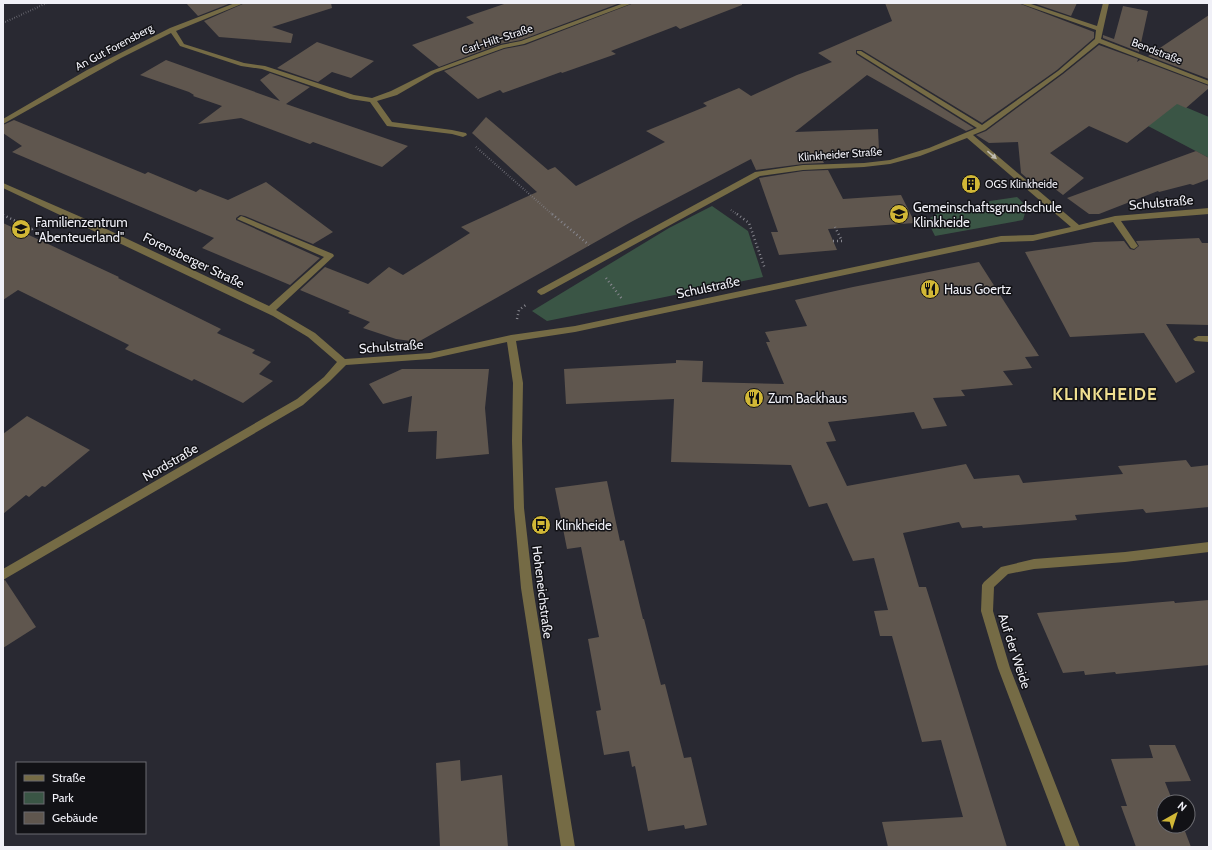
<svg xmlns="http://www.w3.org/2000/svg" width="1212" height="850" font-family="Cabin,sans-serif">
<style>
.green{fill:#3a5545}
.building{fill:#5f564e}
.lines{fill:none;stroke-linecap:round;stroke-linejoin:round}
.path-far1{stroke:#87878f;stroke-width:2;stroke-dasharray:0.5 2;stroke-linecap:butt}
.path{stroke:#87878f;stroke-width:2.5;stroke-dasharray:1 3;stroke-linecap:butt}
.minor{fill:#756b45;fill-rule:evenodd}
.oneway{fill:#bfbbb0}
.labels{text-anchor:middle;stroke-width:3;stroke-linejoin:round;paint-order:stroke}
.far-street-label{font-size:11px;fill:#f0f0f7;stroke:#121216}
.far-poi-label{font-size:11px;fill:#f0f0f7;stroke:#121216;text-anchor:start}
.street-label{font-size:13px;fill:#f0f0f7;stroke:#121216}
.poi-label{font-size:13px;fill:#f0f0f7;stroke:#121216;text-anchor:start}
.district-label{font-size:17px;font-weight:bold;letter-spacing:1px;fill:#f0df91;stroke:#121216}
</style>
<rect width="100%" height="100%" fill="#292932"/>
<path class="green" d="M1152 93 1209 117V158L1150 127 1075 94Z
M1017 197C1026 205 1027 208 1023 220L935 236 930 226V218L936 214 947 212H964L975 210 990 201Z
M712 206 748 231 763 277 547 321 532 311 669 228Z"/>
<path class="building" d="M186 3H231L198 16Z
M245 3H331L332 8 272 27 293 34 291 43 219 37 204 21Z
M507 3H620L521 40 500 44 439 67 412 45 474 23 466 17Z
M634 3H742V5L680 29 676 26 611 51 616 54 562 73 561 72 503 93 500 90 478 99 444 71 504 49 525 45Z
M885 3H1018L1094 32V38L1057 70 982 123 862 50H856V54L974 128 966 131 867 75 795 132 878 129 879 150 819 154 824 163 803 164 756 170 751 159 631 222 418 342 396 339 363 328 370 322 348 313 350 311 300 290 325 267 368 284 389 267 403 275 470 233 461 227 537 192 472 133 486 117 548 170 555 167 576 186 665 142 646 131 707 106 703 103 739 88 751 96 797 75 832 62 818 53 892 21Z
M1033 3H1077L1071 16Z
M1123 6 1148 11 1139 52 1103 38V35L1114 39Z
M1209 15V79L1148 56Z
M317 42 374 61 351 78 332 72 318 82 277 68Z
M1099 45 1138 59 1137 62 1140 60 1209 86V88L1186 108 1177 104 1127 143 1089 126 1050 153 1084 178 1063 195 1046 182 1035 185 1021 173 1018 142 989 143 976 135 986 131 1063 74Z
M166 60 280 101 260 80 270 73 310 87 286 104 408 146 382 167 313 142 310 144 241 118 198 124 222 106 193 96 194 95 189 92 140 75Z
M14 120 145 174 148 172 196 192 200 189 228 200 266 182 333 232 313 244 245 216 240 215 236 218V220L320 258 290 285 202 248 214 238 12 152 22 146 3 133V125Z
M1196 151 1209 158V179L1193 185 1190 184 1159 192 1158 191 1099 214H1089L1067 198Z
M828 170 843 199 901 195 915 223 828 229 837 250 779 255 771 232H778L759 178 803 171Z
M3 223 119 277 118 278 221 329 217 333 255 350 252 353 271 362 259 374 273 381 243 403 194 379 192 381 125 349 129 345 18 290 3 300Z
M1199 238 1202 243H1209V325L1166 324 1195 372 1176 383 1144 333 1070 337 1025 252 1094 242 1124 241 1130 249 1134 250 1139 246 1136 241Z
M979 262 1039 356 1025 357 1032 368 1003 371 1013 385 961 390 965 396 933 398 947 426 922 429 914 412 828 422 836 441 826 442 847 486 966 464 974 479 1019 475 1023 483 1123 474 1118 466 1186 460 1191 467 1209 465V507L1146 513 1143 509 1075 515 1077 520 983 528 982 526 962 528 959 522 903 533 919 587H926L1007 847H888L882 822 963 817 941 740 922 742 892 636H880L874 611 888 610 874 558 853 561 827 503 809 507 791 465 671 462 674 399 566 404 564 369 676 363V360L703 361 702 382 784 384 766 342H770L765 332 807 326 795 300 853 287Z
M402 369H489L485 408 489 454 436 459 437 431 408 432 412 396 383 404 369 384Z
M27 416 90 450 45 487 42 486 29 497 26 495 3 514V434Z
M607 481 620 541 624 540 643 619H644L661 685 665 684 684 758 691 757 707 825 685 829 684 825 648 831 635 766 632 767 629 751 604 755 596 711 601 710 588 639 599 637 581 547 567 549 555 488Z
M5 580 36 627 3 648V581Z
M1209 600V665L1116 674 1115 672 1085 675 1084 671 1063 673 1037 613 1174 601 1175 603Z
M1149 745H1175L1191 781 1165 782 1173 802H1164V826H1183L1191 847H1136L1121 806H1127L1111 759 1153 758Z
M460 760 461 781 502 775 508 847H440L436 763Z"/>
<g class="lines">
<path class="path-far1" d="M3 23 47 3
M476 147 553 215
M731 210 738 215"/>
<path class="path" d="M552 214 589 245
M737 214 749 223 765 269
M3 215 32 229 41 223
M833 241H842L835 227
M606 278 622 299
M517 319 519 310 527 304"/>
<path class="minor" d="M235 3H244L176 31 184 44 244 63 265 66 354 95 372 98 391 91 431 71 501 45 521 41 624 3H633L524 44 504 48 435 73 397 95 377 101 392 122 452 130 466 133 467 135 463 137 452 134 387 126 370 102 350 99 262 69 241 66 180 46 171 33 121 58 3 124V119L87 70 170 28Z
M1019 3H1028L1097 26 1103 3H1109L1101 39 1209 81V85L1099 43 1062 73 985 130 973 135 1079 225 1115 216 1209 208V214L1121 221 1138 246 1134 249 1131 248 1113 222 1033 241 1001 242 575 332 516 341 523 383 522 441 524 508 533 588 575 847H561L521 588 514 508 512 441 513 383 507 342 430 359 346 365 330 381 303 405 3 580V569L297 399 324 377 337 362 308 337 273 316 3 188V183L81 217 269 306 324 257 237 219 241 216 244 217 333 254 334 256 276 310 315 333 345 359 430 353 511 335 575 326 1001 236 1033 235 1071 227 967 138 920 156 890 164 864 167 803 170 760 176 544 294 541 295 537 292 538 290 755 172 803 165 864 163 890 160 929 148 977 128 857 53V51H861L982 125 1058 71 1095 39 1096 30Z
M1198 336H1209V342L1195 341 1193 339Z
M1209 542V552L1125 562 1034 569 1008 574 994 587 993 611 1010 668 1080 847H1066L998 668 981 611 982 585 984 582 1001 567 1034 559 1125 552Z"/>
</g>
<defs><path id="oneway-solid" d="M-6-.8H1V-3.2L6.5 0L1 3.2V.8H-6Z"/></defs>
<use class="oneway" href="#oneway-solid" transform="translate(992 155) rotate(40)"/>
<defs>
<g id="building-disc" transform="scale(1)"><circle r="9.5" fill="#d1b736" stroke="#121216"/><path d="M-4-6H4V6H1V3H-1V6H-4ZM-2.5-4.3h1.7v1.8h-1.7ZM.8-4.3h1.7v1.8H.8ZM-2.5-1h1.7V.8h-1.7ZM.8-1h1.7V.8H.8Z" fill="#111"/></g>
<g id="school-disc" transform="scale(1)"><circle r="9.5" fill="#d1b736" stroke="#121216"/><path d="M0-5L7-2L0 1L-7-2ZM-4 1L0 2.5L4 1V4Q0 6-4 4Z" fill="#111"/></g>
<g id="restaurant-disc" transform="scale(1)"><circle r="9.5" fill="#d1b736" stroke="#121216"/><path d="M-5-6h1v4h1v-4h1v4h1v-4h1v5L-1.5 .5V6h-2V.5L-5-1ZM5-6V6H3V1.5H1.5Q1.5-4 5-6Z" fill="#111"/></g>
<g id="bus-disc" transform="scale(1)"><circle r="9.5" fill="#d1b736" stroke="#121216"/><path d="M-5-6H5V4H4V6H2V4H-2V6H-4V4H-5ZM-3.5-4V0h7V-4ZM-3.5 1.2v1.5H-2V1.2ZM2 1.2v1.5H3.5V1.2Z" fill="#111"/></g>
</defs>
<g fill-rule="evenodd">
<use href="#building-disc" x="971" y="184"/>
<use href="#school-disc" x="899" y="214"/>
<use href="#school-disc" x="21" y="229"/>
<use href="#restaurant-disc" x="930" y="289"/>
<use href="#restaurant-disc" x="754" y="398"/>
<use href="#bus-disc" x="541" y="525"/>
</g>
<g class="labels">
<g class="far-street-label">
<text transform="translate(497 39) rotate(-18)" y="4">Carl-Hilt-Straße</text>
<text transform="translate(114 47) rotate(-28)" y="4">An Gut Forensberg</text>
<text transform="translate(1157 51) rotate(21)" y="4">Bendstraße</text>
<text transform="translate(840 154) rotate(-4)" y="4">Klinkheider Straße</text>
</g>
<g class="far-poi-label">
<text x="985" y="188">OGS Klinkheide</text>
</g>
<g class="street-label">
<text transform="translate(1161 202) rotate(-5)" y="5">Schulstraße</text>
<text transform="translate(194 260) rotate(26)" y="5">Forensberger Straße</text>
<text transform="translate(708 287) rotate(-12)" y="5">Schulstraße</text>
<text transform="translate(391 346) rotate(-4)" y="5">Schulstraße</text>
<text transform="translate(170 462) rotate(-30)" y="5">Nordstraße</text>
<text transform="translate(543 592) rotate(83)" y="5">Hoheneichstraße</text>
<text transform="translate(1015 651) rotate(72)" y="5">Auf der Weide</text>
</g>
<g class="poi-label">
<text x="913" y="212">Gemeinschaftsgrundschule<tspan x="913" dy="15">Klinkheide</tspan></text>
<text x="35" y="227">Familienzentrum<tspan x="35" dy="15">"Abenteuerland"</tspan></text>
<text x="944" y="294">Haus Goertz</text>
<text x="768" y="403">Zum Backhaus</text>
<text x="555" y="530">Klinkheide</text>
</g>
<g class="district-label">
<text x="1105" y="400">KLINKHEIDE</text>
</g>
</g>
<rect width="1212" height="850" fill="none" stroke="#f0f0f7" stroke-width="8"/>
<rect x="16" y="762" width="130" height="72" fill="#121216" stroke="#6b6b70"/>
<rect x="24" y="775" width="20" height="6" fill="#756b45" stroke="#6b6b70"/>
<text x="52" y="782" font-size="12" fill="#f0f0f7">Straße</text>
<rect x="24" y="792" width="20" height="12" fill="#3a5545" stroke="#6b6b70"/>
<text x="52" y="802" font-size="12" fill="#f0f0f7">Park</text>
<rect x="24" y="812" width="20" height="12" fill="#5f564e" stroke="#6b6b70"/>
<text x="52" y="822" font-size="12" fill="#f0f0f7">Gebäude</text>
<g transform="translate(1176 814) rotate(39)"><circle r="19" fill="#121216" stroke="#6b6b70"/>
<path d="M0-3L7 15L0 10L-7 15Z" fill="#d1b736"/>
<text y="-6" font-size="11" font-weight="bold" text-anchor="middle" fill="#f0f0f7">N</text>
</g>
</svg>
